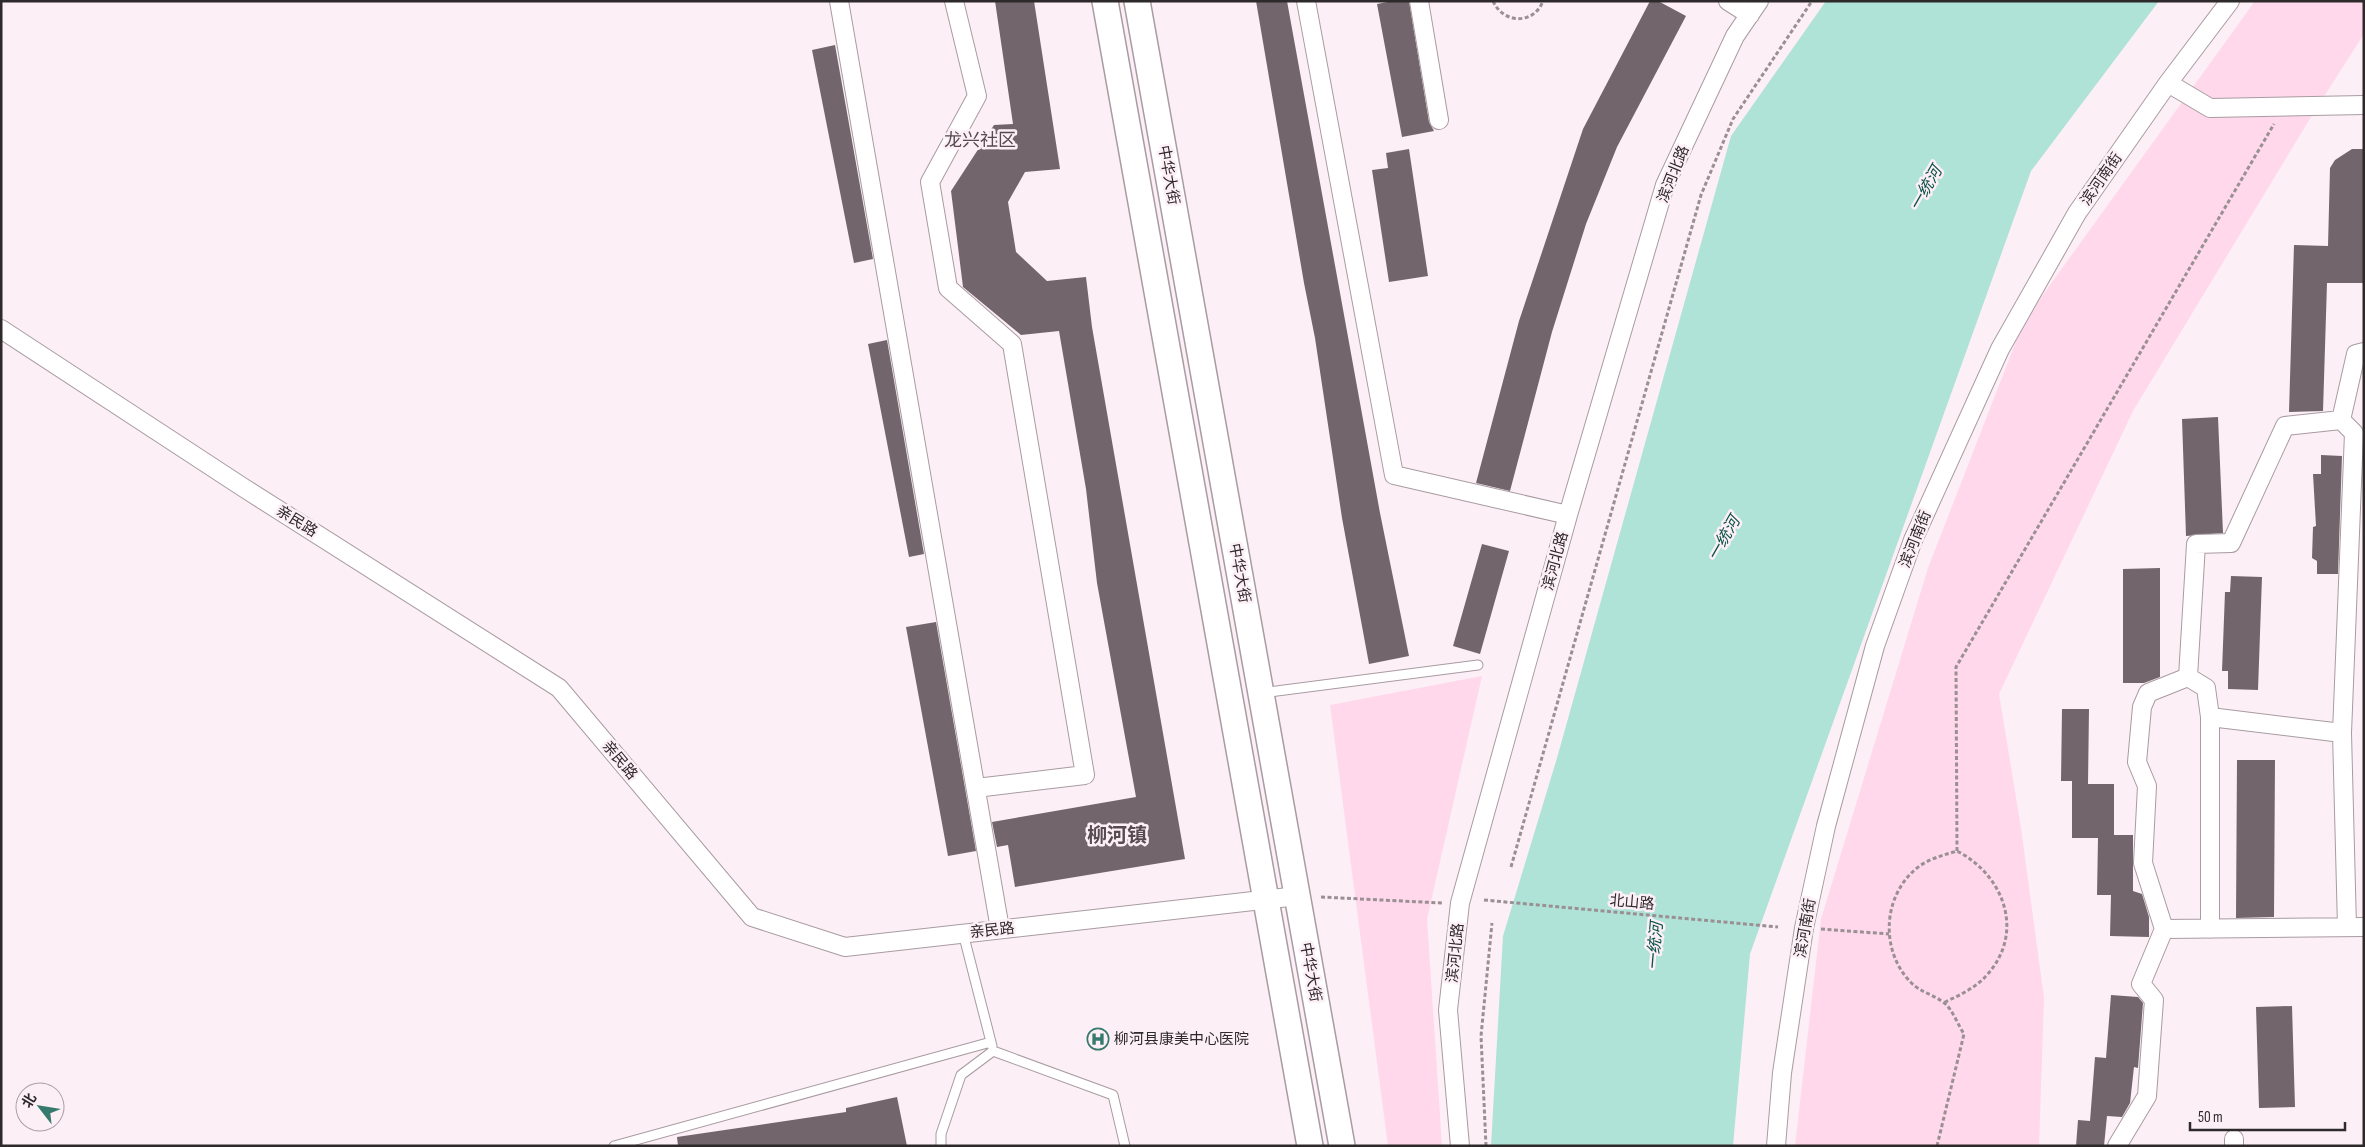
<svg xmlns="http://www.w3.org/2000/svg" width="2365" height="1147" font-family="'Sofia Sans Condensed','Noto Sans SC',sans-serif">
<style>
.green{fill:#ffd8eb}
.water{fill:#afe3d7}
.building{fill:#72666c}
.lines{fill:none;stroke-linecap:round;stroke-linejoin:round}
.lane-casing{stroke:#a89ba1;stroke-width:11}
.street-casing{stroke:#a89ba1;stroke-width:20}
.secondary-casing{stroke:#a89ba1;stroke-width:28}
.path{stroke:#9a9094;stroke-width:3;stroke-dasharray:4 2.5;stroke-linecap:butt}
.lane{stroke:#fff;stroke-width:9}
.street{stroke:#fff;stroke-width:18}
.secondary{stroke:#fff;stroke-width:25}
.path-bridge{stroke:#9a9094;stroke-width:3;stroke-dasharray:4 2.5;stroke-linecap:butt}
.labels{text-anchor:middle;stroke-width:5;stroke-linejoin:round;paint-order:stroke}
.street-label{font-size:15px;fill:#2e292b;stroke:#fdeff6}
.poi-label{font-size:15px;fill:#2e292b;stroke:#fdeff6;text-anchor:start}
.water-label{font-size:16px;font-style:italic;fill:#085247;stroke:#fdeff6}
.quarter-label{font-size:18px;fill:#564b50;stroke:#fdeff6}
.district-label{font-size:20px;font-weight:bold;fill:#564b50;stroke:#fdeff6}
</style>
<rect width="100%" height="100%" fill="#fdeff6"/>
<path class="green" d="M2255 1H2364V34L2314 112 2133 411 1999 694 2021 828 2044 998 2039 1146H1795L1821 919 1928 568 2024 321Z
M1482 676 1427 919 1442 1146H1388L1330 705Z"/>
<path class="water" d="M1826 1H2159L2031 171 1750 954 1733 1146H1491L1503 936 1557 758 1731 136Z"/>
<path class="building" d="M995 1H1034L1060 169 1025 172 1008 202 1016 252 1047 281 1086 277 1092 327 1185 859 1015 887 1008 845 997 847 992 822 1136 797 1097 583 1086 489 1059 331 1021 335 963 287 951 191 994 125 1013 124Z
M1256 1H1287L1380 513 1409 656 1369 664 1342 518 1315 338 1304 283Z
M1393 1H1409L1429 122 1434 131 1402 137 1377 4Z
M1650 1H1658L1686 16 1617 147 1586 224 1552 332 1510 491 1476 483 1519 321 1583 129Z
M835 45 873 259 854 263 812 50Z
M1409 149 1428 276 1389 282 1372 170 1388 168 1386 153Z
M2352 149H2364V283H2327L2323 411 2289 412 2294 245 2328 246 2330 168 2335 160Z
M887 340 924 554 909 557 868 344Z
M2218 417 2223 533 2186 536 2182 419Z
M2321 455 2342 456 2338 574H2317V561L2312 558 2313 527 2316 526 2313 474H2321Z
M1482 544 1509 551 1480 654 1453 646Z
M2160 568V677L2144 683H2123V569Z
M2231 576 2262 577 2258 690 2228 689V671H2222L2225 592H2230Z
M936 622 976 851 948 856 906 627Z
M2062 709H2089L2088 784H2114V835H2133V891L2142 894 2149 917V937L2110 936 2111 895H2097L2098 838H2072V781H2061Z
M2237 760H2275L2274 917 2236 918Z
M2111 995 2138 997 2143 1003 2138 1068 2134 1067 2130 1103 2122 1117 2107 1116 2104 1146H2076L2078 1120 2090 1121 2095 1057 2106 1058Z
M2292 1006 2295 1107 2259 1108 2256 1007Z
M897 1097 907 1146H678L677 1137 846 1112V1108Z"/>
<g class="lines">
<g class="lane-casing">
<path id="lane" d="M1261 693 1478 665
M963 933 992 1046
M614 1146 991 1042
M941 1146V1134L961 1075 993 1051 1113 1095 1125 1146"/>
</g>
<g class="street-casing">
<path id="street" d="M839 1 1000 929
M954 1 977 96 930 182 948 288 1012 344 1085 775 976 788
M1306 1 1394 475 1568 515
M1419 1 1439 120
M1728 1 1750 15
M2168 83 2210 108 2364 105
M1 329 244 488 559 688 752 917 845 947 1298 896
M2341 420 2354 433 2342 733 2347 927
M2188 677 2196 544 2231 543 2285 426 2341 420 2356 354 2364 352
M2164 929 2364 927
M2210 929V717
M1460 1146 1448 1010 1460 903 1568 515 1665 185 1735 36 1759 1
M1776 1146 1782 1073 1804 928 1826 826 1875 646 1913 540 2000 349 2077 213 2168 83 2230 1
M2117 1146 2147 1096 2154 1000 2141 984 2164 929 2143 863 2147 786 2137 762 2142 707 2148 693 2188 677 2206 688 2210 717 2342 733
M2234 1146V1139"/>
</g>
<g class="secondary-casing">
<path id="secondary" d="M1105 1 1310 1146
M1137 1 1342 1146"/>
</g>
<path class="path" d="M1493 1C1503 24 1534 25 1543 1
M1957 851 1956 667 2274 124
M1511 867 1701 195 1733 119 1812 1
M1321 897 1442 903
M1821 929 1889 934
M1486 1146 1481 1036 1492 923
M1937 1146 1964 1034C1958 1025 1952 1008 1943 1002 1929 992 1919 993 1906 977 1879 943 1885 890 1921 865 1932 858 1944 855 1957 851 2004 875 2026 933 1986 976 1975 988 1960 995 1945 1002"/>
<use href="#lane" class="lane"/>
<use href="#street" class="street"/>
<use href="#secondary" class="secondary"/>
<path class="path-bridge" d="M1484 900 1778 927"/>
</g>
<defs>
<g id="hospital-ring" transform="scale(1.125)"><circle r="9.5" fill="#fdeff6" stroke="#367a6e" stroke-width="1.5"/><path d="M-5-5h3v3.5h4V-5h3V5h-3V1.5h-4V5h-3Z" fill="#367a6e"/></g>
</defs>
<g fill-rule="evenodd">
<use href="#hospital-ring" x="1098" y="1039"/>
</g>
<g class="labels">
<g class="street-label">
<text transform="translate(1673 174) rotate(-68)" y="5">滨河北路</text>
<text transform="translate(1169 175) rotate(80)" y="5">中华大街</text>
<text transform="translate(2101 179) rotate(-55)" y="5">滨河南街</text>
<text transform="translate(297 521) rotate(32)" y="5">亲民路</text>
<text transform="translate(1915 539) rotate(-68)" y="5">滨河南街</text>
<text transform="translate(1555 561) rotate(-75)" y="5">滨河北路</text>
<text transform="translate(1240 573) rotate(80)" y="5">中华大街</text>
<text transform="translate(620 760) rotate(50)" y="5">亲民路</text>
<text transform="translate(1632 902) rotate(5)" y="5">北山路</text>
<text transform="translate(1805 928) rotate(-80)" y="5">滨河南街</text>
<text transform="translate(992 930) rotate(-6)" y="5">亲民路</text>
<text transform="translate(1455 953) rotate(-84)" y="5">滨河北路</text>
<text transform="translate(1311 972) rotate(80)" y="5">中华大街</text>
</g>
<g class="poi-label">
<text x="1114" y="1044">柳河县康美中心医院</text>
</g>
<g class="water-label">
<text transform="translate(1925 188) rotate(-60)" y="6">一统河</text>
<text transform="translate(1723 538) rotate(-60)" y="6">一统河</text>
<text transform="translate(1654 946) rotate(-85)" y="6">一统河</text>
</g>
<g class="quarter-label">
<text x="980" y="146">龙兴社区</text>
</g>
<g class="district-label">
<text x="1117" y="842">柳河镇</text>
</g>
</g>
<rect width="2365" height="1147" fill="none" stroke="#2e292b" stroke-width="5"/>
<g transform="translate(40 1107) rotate(301)"><circle r="24" fill="#fdeff6" stroke="#aaa0a5"/>
<path d="M0-4L9 19L0 12L-9 19Z" fill="#367a6e"/>
<text y="-8" font-size="14" font-weight="bold" text-anchor="middle" fill="#2e292b">北</text>
</g>
<path d="M2190 1122v8h155v-8" fill="none" stroke="#2e292b" stroke-width="2.5"/>
<text x="2198" y="1122" font-size="15" fill="#2e292b" stroke="#fdeff6" stroke-width="4" paint-order="stroke">50 m</text>
</svg>
